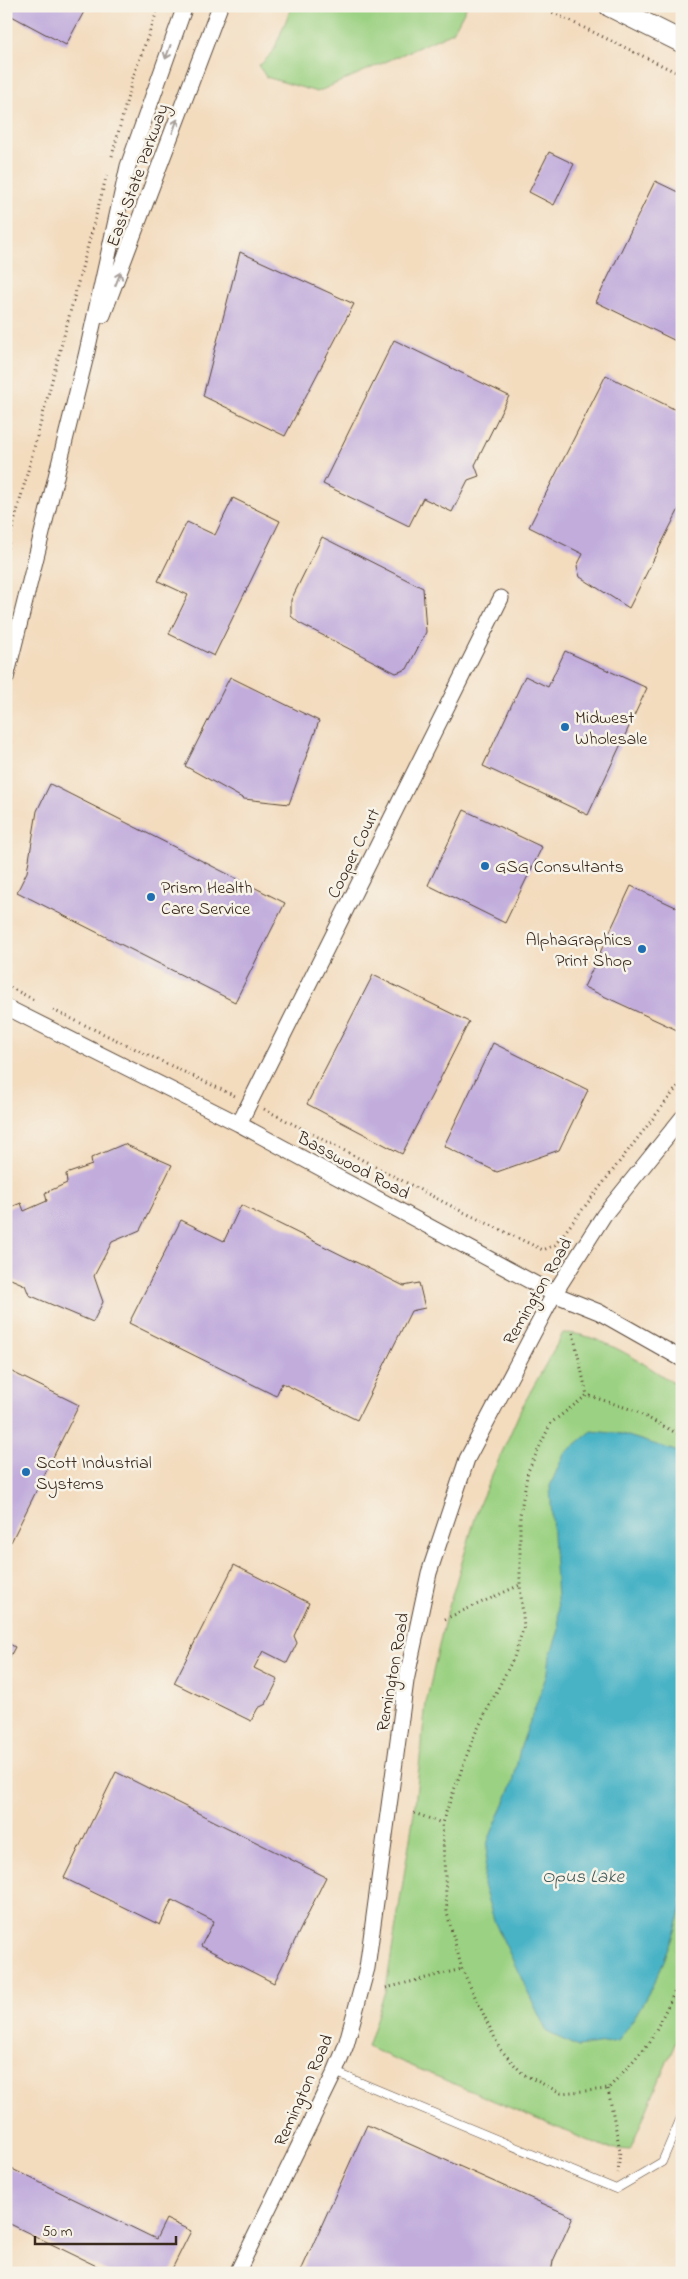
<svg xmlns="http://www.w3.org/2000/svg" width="688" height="2279" font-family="'Indie Flower',sans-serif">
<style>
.green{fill:#9bd182;stroke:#6b7e50}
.water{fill:#48b3c6;stroke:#426e72}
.building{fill:#c1acdc}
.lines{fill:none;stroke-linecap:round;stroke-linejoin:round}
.lane-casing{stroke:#574536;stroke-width:9}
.street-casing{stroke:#574536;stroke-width:17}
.secondary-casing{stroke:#574536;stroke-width:23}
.path{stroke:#574536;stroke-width:3;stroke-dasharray:1 4;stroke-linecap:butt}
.lane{stroke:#fff;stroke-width:8}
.street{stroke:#fff;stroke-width:15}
.secondary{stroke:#fff;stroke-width:21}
.oneway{stroke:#a79f9a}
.poi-dot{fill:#1f6fb2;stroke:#f7f3e8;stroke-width:2}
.labels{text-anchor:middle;stroke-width:5;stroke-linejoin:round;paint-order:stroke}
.street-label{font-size:18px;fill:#3b2a1e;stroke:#f7f3e8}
.poi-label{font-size:18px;fill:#3b2a1e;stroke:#f7f3e8;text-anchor:start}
.water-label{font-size:19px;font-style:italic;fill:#405a59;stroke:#f7f3e8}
</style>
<rect width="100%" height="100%" fill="#f7f3e8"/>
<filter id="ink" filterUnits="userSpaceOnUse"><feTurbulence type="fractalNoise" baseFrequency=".02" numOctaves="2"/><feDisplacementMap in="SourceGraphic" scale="10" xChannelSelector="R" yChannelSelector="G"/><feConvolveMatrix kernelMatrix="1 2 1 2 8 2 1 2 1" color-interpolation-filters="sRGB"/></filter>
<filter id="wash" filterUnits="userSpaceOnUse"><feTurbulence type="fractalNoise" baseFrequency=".0096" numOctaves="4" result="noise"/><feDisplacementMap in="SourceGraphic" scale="20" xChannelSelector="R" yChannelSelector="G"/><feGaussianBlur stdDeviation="1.12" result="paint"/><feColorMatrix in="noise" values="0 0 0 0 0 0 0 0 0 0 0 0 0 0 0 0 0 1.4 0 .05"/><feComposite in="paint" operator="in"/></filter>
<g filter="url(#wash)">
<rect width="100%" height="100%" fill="#f3dbbe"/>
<path class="green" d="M292 6H467L453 32 317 92 266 77 259 66 273 52Z
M563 1333C600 1332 651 1368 682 1389V2026L630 2150 605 2148 367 2047 386 1988 414 1813 426 1703 445 1619 480 1502 522 1407Z"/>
<path class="water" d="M592 1431 622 1434 682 1453V1908C669 1957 648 2000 618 2041L578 2047 547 2032 495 1923 483 1885 488 1841 513 1783 520 1749 548 1671 550 1656 559 1630 550 1486 564 1454Z"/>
<g id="blocks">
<path class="building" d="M6 6H87L66 45 6 13Z
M549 152 574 164 554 205 529 192Z
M655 181 682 194V344L596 302Z
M240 252 354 304 285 436 203 396Z
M394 340 509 396 475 465 479 476 468 480 452 512 423 498 409 526 323 484Z
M606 375 682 413V503L629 608 580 577 577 566 583 554 529 527Z
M233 498 280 521 214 656 169 634 188 595 158 581 187 522 215 535Z
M322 537 423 588 426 632 407 669 396 673 299 623 291 616V600Z
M565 651 647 688 588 815 483 766 525 676 548 687Z
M230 677 319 721 289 804 244 799 185 766Z
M50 784 285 903 235 1002 17 892 27 872 37 811Z
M464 810 542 847 505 923 428 885Z
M631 886 682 910V1020L677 1030 584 987Z
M373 975 469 1022 402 1154 307 1104Z
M493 1043 588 1090 559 1150 497 1172 444 1146Z
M124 1144 172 1165 140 1230 112 1242 94 1276 103 1302 93 1322 29 1295 25 1285 6 1277V1209L21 1203 24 1211 47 1201 45 1193 67 1183 66 1174 92 1165 91 1158Z
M241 1205 404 1286 419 1283 425 1308 411 1311 357 1420 282 1383 276 1396 129 1323 181 1220 224 1241Z
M6 1369 79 1405 11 1542 6 1540Z
M234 1565 309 1603 294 1636 297 1643 287 1663 263 1651 254 1668 278 1680 266 1704 258 1708 251 1721 174 1683Z
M6 1642 15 1647 6 1664Z
M116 1772 326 1877 274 1983 201 1946 214 1921 172 1900 160 1925 64 1878Z
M367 2125 573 2217 553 2261 551 2273H300Z
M6 2166 156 2239 166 2219 191 2231 170 2273H111L6 2222Z"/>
</g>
</g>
<g filter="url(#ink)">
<use href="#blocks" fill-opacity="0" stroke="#574536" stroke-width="1"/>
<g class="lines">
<g class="lane-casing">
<path id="lane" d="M335 2072 616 2189 662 2162 682 2115"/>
</g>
<g class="street-casing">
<path id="street" d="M103 315 220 6
M6 678 86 356 128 166 185 6
M6 1007 239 1124 554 1294 599 1312 682 1359
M239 1124 501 598
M237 2273 335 2072 346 2045 367 1968 406 1681 429 1573 467 1459 554 1294 604 1215 682 1118"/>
</g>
<g class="secondary-casing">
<path id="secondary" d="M610 6 682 42"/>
</g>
<path class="path" d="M539 6 682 75
M112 156 133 77 159 6
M6 553 107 174
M6 985 34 1000
M53 1010 235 1096
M264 1109 457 1209 543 1250 555 1245 682 1081
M573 1333 587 1395
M682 1436 633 1410 587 1395 551 1423 528 1471 520 1515V1585L524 1626 514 1657 474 1736 442 1823 447 1913 462 1969 500 2049 523 2074 561 2093 608 2089 650 2042 682 1977
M445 1619 520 1585
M414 1813 442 1823
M386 1988 462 1969
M608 2089 620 2150 618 2173"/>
<use href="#lane" class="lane"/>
<use href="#street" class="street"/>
<use href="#secondary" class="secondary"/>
</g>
<defs><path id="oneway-shaft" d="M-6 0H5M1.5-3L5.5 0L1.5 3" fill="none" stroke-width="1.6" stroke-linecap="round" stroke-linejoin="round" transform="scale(1.25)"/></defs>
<g class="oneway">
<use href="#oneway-shaft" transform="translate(168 52) rotate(110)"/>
<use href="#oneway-shaft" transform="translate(175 126) rotate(-70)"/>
<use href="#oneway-shaft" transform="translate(118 279) rotate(-68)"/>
</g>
</g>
<g class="poi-dot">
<circle cx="565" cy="727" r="5"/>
<circle cx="485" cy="866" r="5"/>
<circle cx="151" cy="897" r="5"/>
<circle cx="642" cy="949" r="5"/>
<circle cx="26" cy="1472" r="5"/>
</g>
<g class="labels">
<g class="street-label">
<text transform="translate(137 175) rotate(-70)" y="6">East State Parkway</text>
<text transform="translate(353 853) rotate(-64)" y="6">Cooper Court</text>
<text transform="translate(354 1165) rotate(28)" y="6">Basswood Road</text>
<text transform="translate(537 1291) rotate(-60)" y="6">Remington Road</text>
<text transform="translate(392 1672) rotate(-80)" y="6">Remington Road</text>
<text transform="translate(303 2090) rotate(-66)" y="6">Remington Road</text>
</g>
<g class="poi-label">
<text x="575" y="723">Midwest<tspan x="575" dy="21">Wholesale</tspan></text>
<text x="495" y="872">GSG Consultants</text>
<text x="161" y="893">Prism Health<tspan x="161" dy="21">Care Service</tspan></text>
<text x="632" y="945" text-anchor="end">AlphaGraphics<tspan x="632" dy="21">Print Shop</tspan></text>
<text x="36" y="1468">Scott Industrial<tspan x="36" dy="21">Systems</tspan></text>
</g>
<g class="water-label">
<text x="583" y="1882">Opus Lake</text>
</g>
</g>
<rect width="688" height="2279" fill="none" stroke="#f7f3e8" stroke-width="25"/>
<path d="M35 2236v8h141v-8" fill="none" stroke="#3b2a1e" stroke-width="2.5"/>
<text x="42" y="2236" font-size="15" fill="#3b2a1e" stroke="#f7f3e8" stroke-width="4" paint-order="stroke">50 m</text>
</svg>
